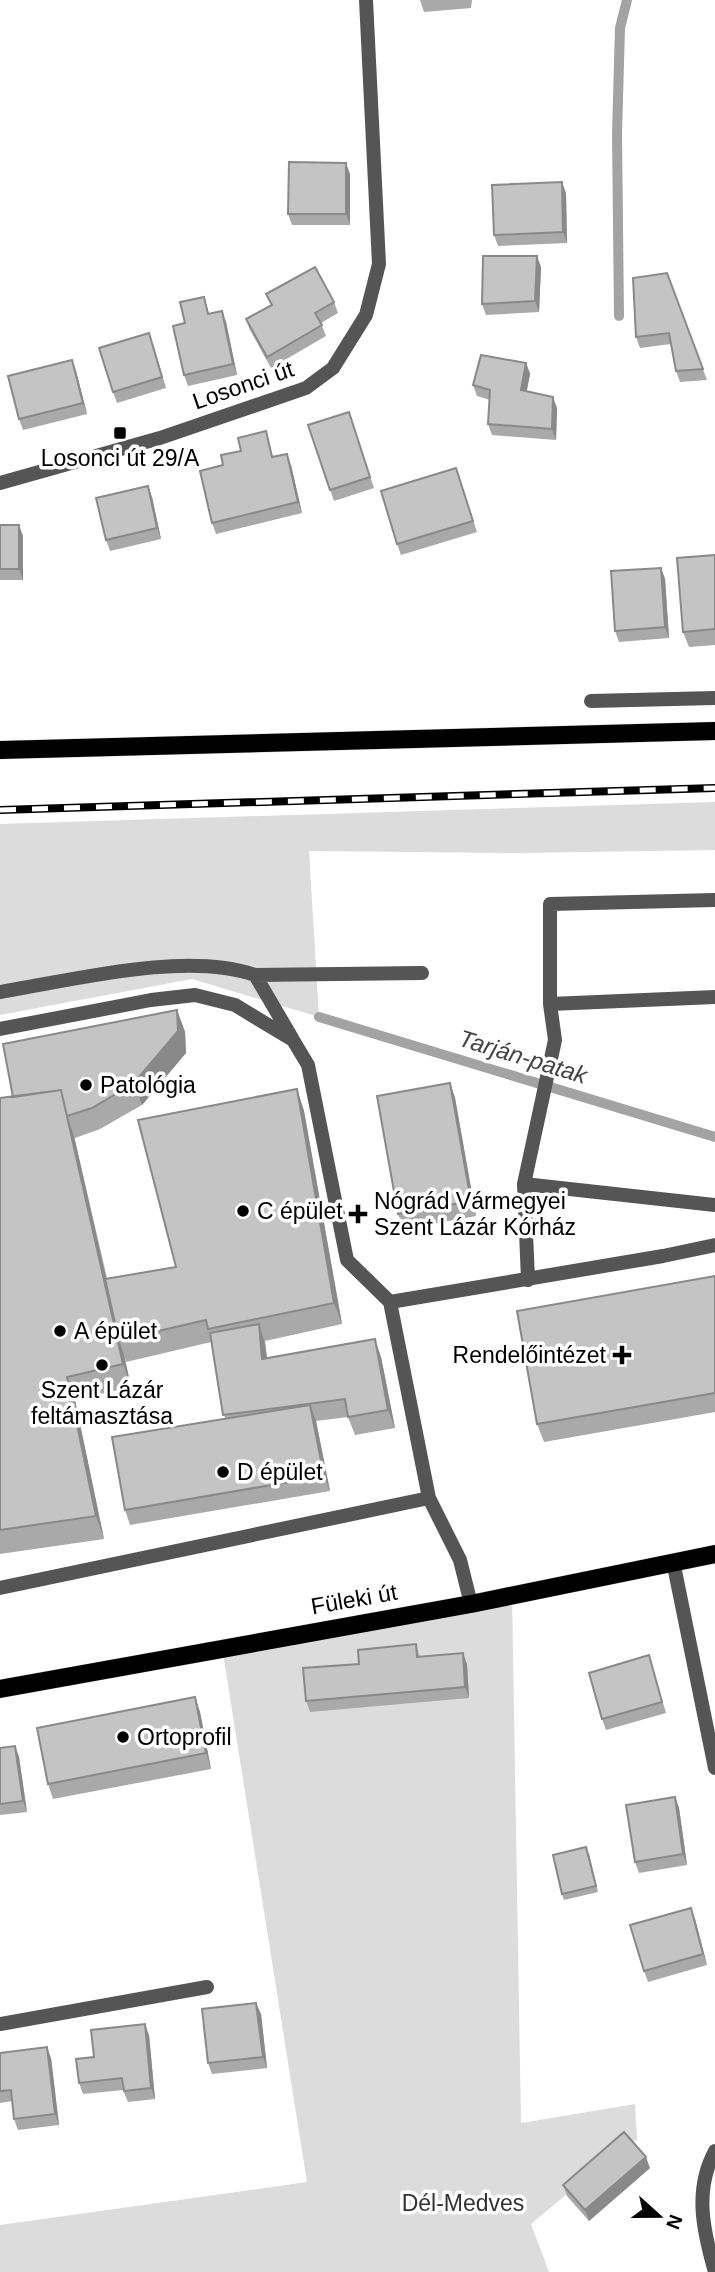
<svg xmlns="http://www.w3.org/2000/svg" width="715" height="2272" font-family="Arial,sans-serif">
<style>
.green{fill:#dcdcdc}
.lines{fill:none;stroke-linecap:round;stroke-linejoin:round}
.stream{stroke:#a3a3a3;stroke-width:10}
.primary-casing{stroke:#dbdbdb;stroke-width:19}
.service{stroke:#555;stroke-width:14}
.minor{stroke:#555;stroke-width:14}
.primary{stroke:#000;stroke-width:18}
.rail-casing{stroke:#000;stroke-width:8}
.rail{stroke:#fff;stroke-width:5;stroke-dasharray:16;stroke-linecap:butt}
.wall{fill:#a9a9a9}
.shaded-wall{fill:#898989}
.building{fill:#c4c4c4;stroke:#898989;stroke-width:2}
.poi-dot{fill:#000;stroke:#fff;stroke-width:2.5}
.labels{text-anchor:middle;stroke-width:7;stroke-linejoin:round;paint-order:stroke}
.street-label{font-size:23px;fill:#000;stroke:#fff}
.poi-label{font-size:23px;fill:#000;stroke:#fff;text-anchor:start}
.park-label{font-size:23px;fill:#333;stroke:#fff}
.water-label{font-size:24px;font-style:italic;fill:#444;stroke:#fff}
</style>
<rect width="100%" height="100%" fill="#fff"/>
<path class="green" d="M715 802V850L517 853 309 851 319 1017 192 979 0 1015V824Z
M512 1595 521 2123 635 2104 637 2140 628 2143 531 2224 549 2272H0V2225L307 2182 222 1647Z"/>
<g class="lines">
<path class="stream" d="M619 316 617 134 620 28 627 0
M319 1017 715 1137"/>
<g class="primary-casing">
<path id="primary" d="M0 750 715 731
M0 1689 471 1604 715 1554"/>
</g>
<path class="service" d="M255 975 422 973
M0 992C74 980 185 951 255 975L292 1038
M550 1004V904L715 900
M0 1029 151 1000 195 995 235 1005 268 1025 293 1040 308 1065 347 1260 390 1302
M524 1184 555 1040 550 1004 715 997
M528 1280 524 1184 715 1205
M0 1588 429 1498
M471 1604 460 1560 429 1498 390 1302 663 1256 715 1245"/>
<path class="minor" d="M0 483 160 438 306 388 333 368 366 315 379 264 366 0
M591 701 715 698
M673 1561 715 1768
M0 2024 207 1987
M715 2151C694 2190 703 2230 715 2272"/>
<use href="#primary" class="primary"/>
<g class="rail-casing">
<path id="rail" d="M0 810 715 788"/>
</g>
<use href="#rail" class="rail"/>
</g>
<path class="wall" d="M420 0H472L471 8 424 12Z
M350 174V225H292L288 214Z
M566 193 567 243 498 246 494 235Z
M541 267 539 312 486 315 482 304Z
M667 273 707 380 680 382 676 371 671 344 640 348 636 337Z
M266 294 334 302 338 313 321 323 326 336 271 368 250 330 246 319 271 306Z
M204 297 209 314 222 311 226 322 237 375 188 386 184 375 185 323Z
M153 344 166 388 117 403 113 392Z
M72 360 76 371 87 414 23 430 19 419Z
M526 363 530 374 526 391 557 408 556 440 492 435 488 424 490 400 477 396 473 385Z
M349 412 374 488 334 501 308 425Z
M266 431 273 457 291 465 302 513 216 534 212 523 223 465Z
M456 468 477 532 401 555 397 544Z
M152 497 161 539 110 551 106 540Z
M0 525 23 536V580H0Z
M715 555V645L689 647 683 632Z
M661 568 665 579 669 638 619 642 615 631Z
M177 1010 185 1032 186 1053 142 1105 100 1129 75 1138 74 1136 107 1278 176 1267 297 1089 304 1111 342 1324 265 1341 267 1358 381 1357 395 1428 355 1435 348 1417 316 1421 330 1491 130 1525 125 1510 225 1419 211 1342 126 1362 124 1355 131 1387 75 1400 104 1539 0 1554V1098L13 1097Z
M450 1083 455 1098 476 1216 404 1229 398 1214Z
M715 1276V1412L544 1442 537 1424Z
M416 1644 420 1657 467 1664 469 1698 310 1712 306 1701 359 1664Z
M649 1655 666 1713 606 1730 602 1719Z
M195 1697 200 1712 211 1769 53 1799 48 1784Z
M15 1746 19 1757 27 1812 0 1815V1748Z
M675 1797 679 1808 687 1865 639 1873 635 1862Z
M589 1853 598 1892 564 1900 562 1894Z
M695 1919 707 1965 648 1982 644 1971Z
M261 2014 267 2068 212 2074 208 2063Z
M149 2035 155 2099 128 2102 123 2090 83 2094 79 2083 94 2057Z
M0 2053 51 2058 59 2125 18 2130 14 2119 12 2101 0 2103Z
M650 2168 589 2221 567 2196 563 2185Z"/>
<path class="shaded-wall" d="M346 163 350 174V225L346 214Z
M562 182 566 193 567 243 563 232Z
M537 256 541 267 539 312 535 301Z
M222 311 226 322 237 375 233 364Z
M72 360 76 371 87 414 83 403Z
M526 363 530 374 525 401 521 390Z
M553 397 557 408 556 440 552 429Z
M287 454 291 465 302 513 298 502Z
M148 486 152 497 161 539 157 528Z
M19 525 23 536V580L19 569Z
M661 568 665 579 669 638 665 627Z
M177 1010 185 1032 186 1053 142 1105 134 1083Z
M450 1083 455 1098 476 1216 471 1201Z
M297 1089 304 1111 342 1324 334 1303Z
M61 1090 67 1116 74 1136 120 1340H119L124 1355 131 1387 123 1364Z
M259 1324 265 1343 269 1377 262 1359Z
M375 1339 381 1357 395 1428 388 1410Z
M67 1377 75 1400 104 1539 96 1516Z
M310 1405 316 1421 330 1491 324 1476Z
M463 1653 467 1664 469 1698 465 1687Z
M195 1697 200 1712 211 1769 206 1753Z
M15 1746 19 1757 27 1812 23 1801Z
M675 1797 679 1808 687 1865 683 1854Z
M691 1908 695 1919 707 1965 703 1954Z
M256 2003 261 2014 267 2068 263 2057Z
M145 2024 149 2035 155 2099 151 2088Z
M47 2047 51 2058 59 2125 55 2114Z
M646 2157 650 2168 589 2221 585 2210Z"/>
<path class="building" d="M289 162 346 163V214H288Z
M562 182 563 232 494 235 492 185Z
M483 256H537L535 301 482 304Z
M315 267 334 302 315 313 322 325 267 357 246 319 272 305 266 294Z
M667 273 703 369 676 371 669 333 636 337 633 278Z
M204 297 208 314 222 311 233 364 184 375 173 326 185 323 180 302Z
M149 333 162 377 113 392 99 348Z
M481 355 526 363 521 390 553 397 552 429 488 424 490 390 473 385Z
M72 360 83 403 19 419 8 376Z
M349 412 370 477 330 490 308 425Z
M266 431 272 457 287 454 298 502 212 523 200 471 223 465 221 455 241 451 238 438Z
M456 468 473 521 397 544 381 491Z
M148 486 157 528 106 540 96 498Z
M0 525H19V569H0Z
M715 555V629L683 632 677 558Z
M661 568 665 627 615 631 611 571Z
M177 1010 178 1031 134 1083 92 1108 67 1116 61 1090 13 1097 3 1044Z
M450 1083 471 1201 398 1214 377 1096Z
M297 1089 334 1303 208 1329 206 1320 119 1340 105 1279 176 1267 138 1120Z
M61 1090 123 1364 67 1377 96 1516 0 1530V1098Z
M715 1276V1393L537 1424 517 1311Z
M259 1324 262 1359 375 1339 388 1410 348 1417 345 1399 223 1415 210 1333Z
M310 1405 324 1476 125 1510 112 1437Z
M416 1644 417 1657 463 1653 465 1687 306 1701 303 1668 359 1664 358 1650Z
M649 1655 662 1702 602 1719 589 1673Z
M195 1697 206 1753 48 1784 37 1728Z
M15 1746 23 1801 0 1804V1748Z
M675 1797 683 1854 635 1862 626 1805Z
M586 1847 596 1886 562 1894 553 1855Z
M691 1908 703 1954 644 1971 630 1925Z
M256 2003 263 2057 208 2063 202 2009Z
M145 2024 151 2088 124 2091 122 2078 79 2083 76 2059 94 2057 91 2030Z
M47 2047 55 2114 14 2119 11 2090 0 2091V2053Z
M624 2132 646 2157 585 2210 563 2185Z"/>
<g class="poi-dot">
<rect x="113" y="426" width="14" height="14" rx="3.5"/>
<circle cx="86" cy="1085" r="7"/>
<circle cx="243" cy="1211" r="7"/>
<path d="M354.5 1203.5h7v7h7v7h-7v7h-7v-7h-7v-7h7z"/>
<circle cx="60" cy="1331" r="7"/>
<path d="M618.5 1344.5h7v7h7v7h-7v7h-7v-7h-7v-7h7z"/>
<circle cx="102" cy="1365" r="7"/>
<circle cx="223" cy="1472" r="7"/>
<circle cx="123" cy="1737" r="7"/>
</g>
<g class="labels">
<g class="street-label">
<text transform="translate(243 385) rotate(-19)" y="8">Losonci út</text>
<text transform="translate(354 1599) rotate(-10)" y="8">Füleki út</text>
</g>
<g class="poi-label">
<text x="120" y="466" text-anchor="middle">Losonci út 29/A</text>
<text x="100" y="1093">Patológia</text>
<text x="374" y="1209">Nógrád Vármegyei<tspan x="374" dy="26">Szent Lázár Kórház</tspan></text>
<text x="257" y="1219">C épület</text>
<text x="74" y="1339">A épület</text>
<text x="606" y="1363" text-anchor="end">Rendelőintézet</text>
<text x="102" y="1398" text-anchor="middle">Szent Lázár<tspan x="102" dy="26">feltámasztása</tspan></text>
<text x="237" y="1480">D épület</text>
<text x="137" y="1745">Ortoprofil</text>
</g>
<g class="park-label">
<text x="463" y="2211">Dél-Medves</text>
</g>
<g class="water-label">
<text transform="translate(523 1057) rotate(17)" y="8">Tarján-patak</text>
</g>
</g>
<g transform="translate(659 2216) rotate(111)" stroke="#ffffff" stroke-width="5" paint-order="stroke">
<path d="M0-5L12 26L0 18L-12 26Z" fill="#000000"/>
<text y="-10" font-size="19" font-weight="bold" text-anchor="middle" fill="#000000">N</text>
</g>
</svg>
